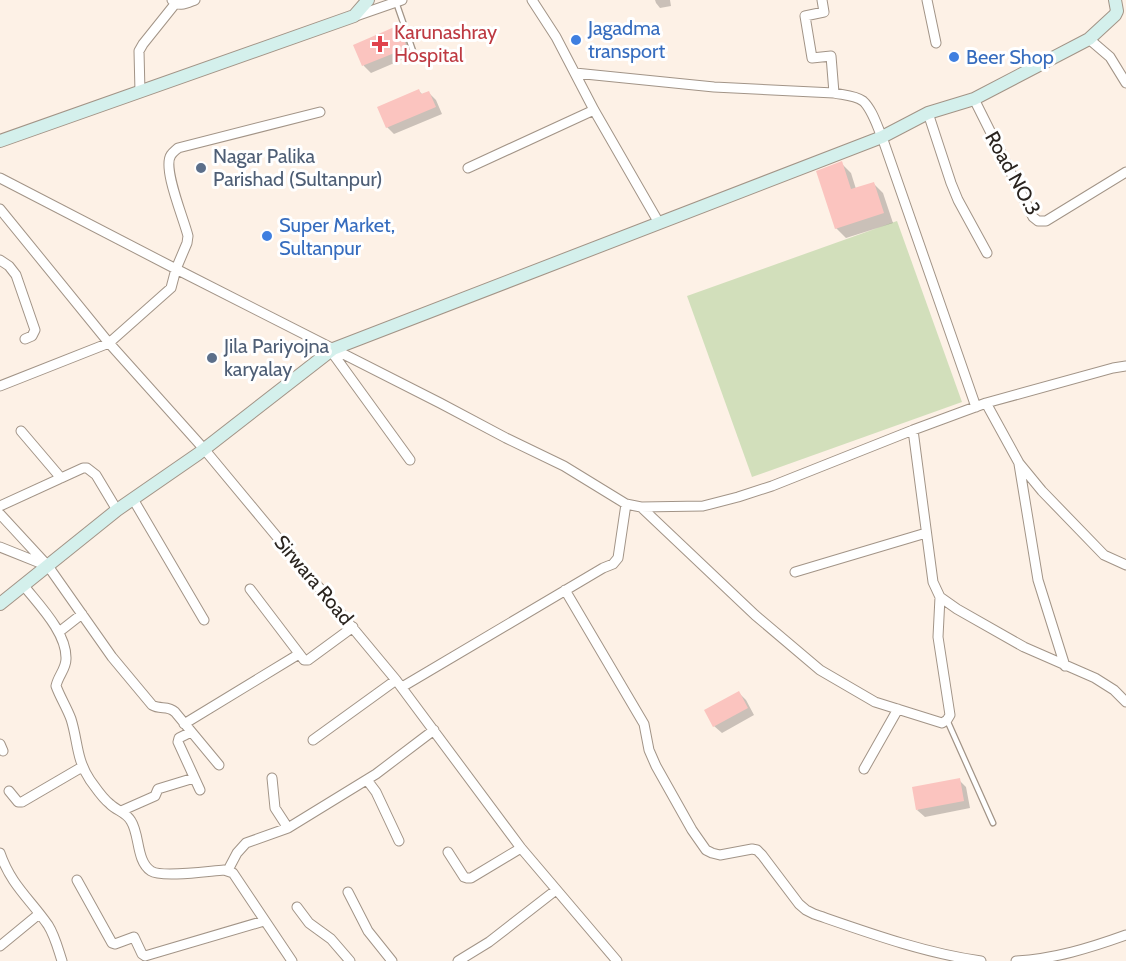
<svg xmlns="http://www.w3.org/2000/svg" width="1126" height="961" font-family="Cabin,sans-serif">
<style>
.green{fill:#d2dfbb}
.shadow{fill:#0003}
.building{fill:#fbc4bf}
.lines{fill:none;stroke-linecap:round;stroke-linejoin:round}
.lane-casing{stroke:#a29487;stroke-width:7}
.street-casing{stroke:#a29487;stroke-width:11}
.secondary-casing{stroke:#a29487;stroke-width:14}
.lane{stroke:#fff;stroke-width:4.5}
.street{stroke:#fff;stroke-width:9}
.secondary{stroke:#d4f0ec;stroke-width:12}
.shop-dot{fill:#3f7fe0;stroke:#fff;stroke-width:2}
.health-dot{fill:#e0444e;stroke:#fff;stroke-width:2}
.service-dot{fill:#5c6f8a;stroke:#fff;stroke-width:2}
.labels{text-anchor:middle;stroke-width:6;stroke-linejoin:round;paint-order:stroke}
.shop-label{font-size:20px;fill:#366cbe;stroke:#fff;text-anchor:start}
.health-label{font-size:20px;fill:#be3a42;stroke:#fff;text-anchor:start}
.service-label{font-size:20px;fill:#4e5e75;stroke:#fff;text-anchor:start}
.street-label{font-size:20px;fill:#2a241f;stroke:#fff}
</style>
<rect width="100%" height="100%" fill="#fdf1e6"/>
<path class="green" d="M897 221 962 402 752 477 687 296Z"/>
<path class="shadow" d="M655 0H670L671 6 660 8 656 3Z
M399 27 406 34 413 55 371 73 364 66 355 45Z
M419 91 423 95 429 93 436 100 442 114 394 134 387 127Z
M841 163 851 173 856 189 874 184 883 193 893 223 846 238 836 228Z
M739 693 746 700 754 715 722 733 714 726Z
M959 780 966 787 970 808 925 817 917 810Z"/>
<path class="building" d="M399 25 407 48 362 66 353 45Z
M419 89 421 94 429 91 436 107 386 128 377 107Z
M842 161 851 189 874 182 884 213 835 229 816 171Z
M739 691 748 708 713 727 704 710Z
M960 778 964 801 916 810 912 787Z"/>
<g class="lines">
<g class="lane-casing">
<path id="lane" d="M396 2 413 51
M947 720 993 823"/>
</g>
<g class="street-casing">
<path id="street" d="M172 0C178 8 187 3 195 0
M532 0 556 37 594 110 659 223
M822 0 824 12 805 16 812 58 831 56 834 93
M927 0 936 43
M356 16 402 0
M1089 39 1110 57 1126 83
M575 73 714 87 834 93C843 95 855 95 863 101 872 109 877 126 882 137L976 407
M140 92 139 51 143 44 175 4
M974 99 1033 217 1038 221H1046L1126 172
M928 113 951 183 958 200 987 253
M468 168 594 110
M0 178 176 269 440 403 506 438 564 466 626 504 641 507 703 506 738 497 772 486 913 430 986 403 1113 368 1126 366
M0 209 109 343 204 449 396 680 521 848 617 961
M0 260 9 266 16 275 35 330 32 336 25 339
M331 351 410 460
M0 386 109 343 171 288 176 269 187 243 188 236C184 219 162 168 171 155 173 152 176 150 178 148L320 112
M986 403 1019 463 1042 491 1104 555 1126 565
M913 430 933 582 940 597 957 609 1024 647 1095 678 1114 690 1126 702
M21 431 61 478
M1019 464 1038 580 1065 666
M133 499 204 620
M0 506 83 468H87L96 475 117 510
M641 507 755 615 820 670 875 702 942 723 947 720 950 715 938 637 940 597
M0 514 48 566 112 657 152 705C160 710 168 705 175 712L219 765
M0 547 45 565
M795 572 926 533
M24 586C39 605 67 633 66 659 66 669 58 676 56 686 60 697 67 708 71 719 78 741 76 759 90 780 96 788 102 798 110 804 117 811 126 812 131 821 140 835 136 861 151 871 162 878 209 871 224 870L233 873 292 961
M250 589 304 660H308L353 627
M565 590 644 724 649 750 656 766 692 830 706 850 712 853 720 855 752 849 757 850 762 855 799 904 806 910 814 914C869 933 924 953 981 961
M59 632 82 614
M402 687 603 568 613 564 618 558 626 504
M184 724 299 654
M191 732 179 738 178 742 200 790
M313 740 396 680
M0 744 3 751
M864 769 898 709
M272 778 275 808 288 828
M367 780 376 792 399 841
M9 791 18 802H22L82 767
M121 811 155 796 158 789 194 778
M448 852 464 877 467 878H471L521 848
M0 853C11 885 30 899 48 925 55 936 58 949 62 961
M228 870 237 853 246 843 288 828 376 774 434 730
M77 880 112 943 115 944 134 937 142 954 145 956 264 921
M348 892 368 931 392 961
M297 907 309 923 331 939 350 961
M0 946 39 914
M458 961 489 942 556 890
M1016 961C1054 959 1090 948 1126 935"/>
</g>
<g class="secondary-casing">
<path id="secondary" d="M0 141 354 16 368 0
M0 604 117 510 198 454 333 349 882 137 928 113 974 99 1089 39 1115 15 1117 11 1115 0"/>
</g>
<use href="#lane" class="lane"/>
<use href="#street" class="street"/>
<use href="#secondary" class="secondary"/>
</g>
<g class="shop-dot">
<circle cx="576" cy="40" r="6"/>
<circle cx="954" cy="57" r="6"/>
<circle cx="267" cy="236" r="6"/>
</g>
<path class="health-dot" d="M377 35h6v6h6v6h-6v6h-6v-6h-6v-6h6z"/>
<g class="service-dot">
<circle cx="201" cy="168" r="6"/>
<circle cx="212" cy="358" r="6"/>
</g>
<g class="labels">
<g class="shop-label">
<text x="588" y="35">Jagadma<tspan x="588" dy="23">transport</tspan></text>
<text x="966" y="64">Beer Shop</text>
<text x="279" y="232">Super Market,<tspan x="279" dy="23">Sultanpur</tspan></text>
</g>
<g class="health-label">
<text x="394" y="39">Karunashray<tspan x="394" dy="23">Hospital</tspan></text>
</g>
<g class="service-label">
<text x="213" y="163">Nagar Palika<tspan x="213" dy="23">Parishad (Sultanpur)</tspan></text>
<text x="224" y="353">Jila Pariyojna<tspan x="224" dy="23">karyalay</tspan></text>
</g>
<g class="street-label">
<text transform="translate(1013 173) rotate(61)" y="7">Road NO.3</text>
<text transform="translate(314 580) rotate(50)" y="7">Sirwara Road</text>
</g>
</g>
</svg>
